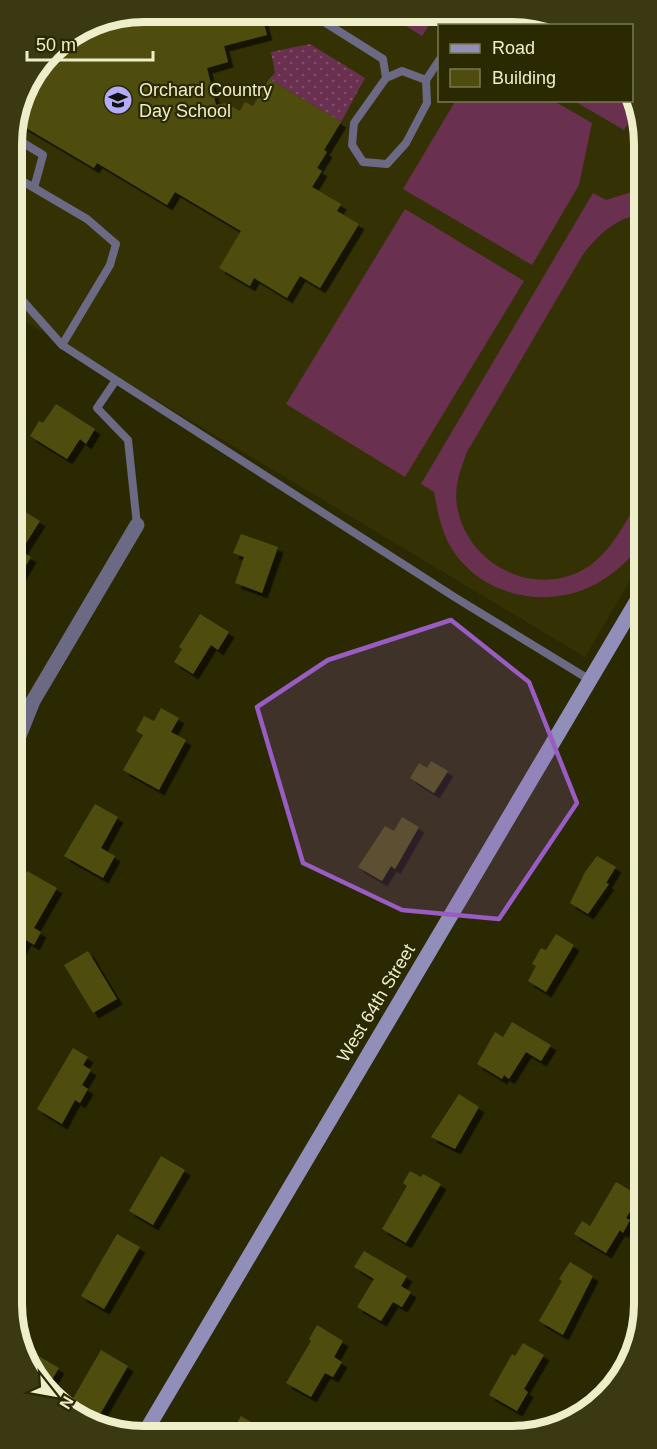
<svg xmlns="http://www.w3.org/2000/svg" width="657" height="1449" font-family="Helvetica,sans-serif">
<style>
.built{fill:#343205}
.forest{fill:url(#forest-firs)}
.park{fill:url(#park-dots)}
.garden{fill:#693050}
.building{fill:#4f4d0d;filter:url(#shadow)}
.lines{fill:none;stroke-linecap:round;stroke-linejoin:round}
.lane{stroke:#6b6984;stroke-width:8}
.street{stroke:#6b6984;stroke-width:15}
.secondary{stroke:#918eb9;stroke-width:15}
.marked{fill:#985cc2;fill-opacity:0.2;stroke:#985cc2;stroke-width:4.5;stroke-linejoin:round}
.labels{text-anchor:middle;stroke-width:4.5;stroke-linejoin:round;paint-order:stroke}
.poi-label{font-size:18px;fill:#eeeecb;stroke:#2a2902;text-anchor:start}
.street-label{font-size:18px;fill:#eeeecb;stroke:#2a2902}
.rim{fill:none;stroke:#eeeecb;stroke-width:8}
</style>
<defs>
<pattern id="forest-firs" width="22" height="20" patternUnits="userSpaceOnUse" patternTransform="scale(1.5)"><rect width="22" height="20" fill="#693050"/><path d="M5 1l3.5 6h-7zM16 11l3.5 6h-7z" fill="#7f4e68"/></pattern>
<pattern id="park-dots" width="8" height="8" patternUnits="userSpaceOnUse" patternTransform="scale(1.5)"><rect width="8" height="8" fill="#693050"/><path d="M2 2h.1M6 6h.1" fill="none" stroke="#7f4e68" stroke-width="1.8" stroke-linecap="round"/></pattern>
<filter id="shadow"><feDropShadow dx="5.5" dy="5.5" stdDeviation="0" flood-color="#0009"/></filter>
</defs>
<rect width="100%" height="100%" fill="#2a2902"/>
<path class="built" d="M145 12 538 14 560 25 440 26V100H632V96L640 110 642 560 585 657 13 314 12 136 26 86 57 45 94 22Z"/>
<path class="forest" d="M387 14H436L422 36Z"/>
<path class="park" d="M310 44 365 78 341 122 269 79 275 73 271 52Z"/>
<path class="garden" d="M506 14H538L560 25H499Z
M632 96 638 107 624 130 574 101 632 100Z
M456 100 554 101 592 123 579 185 532 265 403 189Z
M641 189V214C614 219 598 235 582 256L467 452C460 470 454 487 457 506 466 561 527 596 579 572 610 557 625 522 642 494 642 508 646 528 641 540 634 558 612 575 596 584 546 611 478 596 449 544 441 529 437 509 434 492L421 484 593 193 606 200Z
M405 209 524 281 405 477 286 404Z"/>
<path class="building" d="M145 12 228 13 229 19 261 13 267 35 224 46 228 62 207 68 216 105 226 103 240 111 245 102 253 106 269 79 341 122 324 150 327 152 317 168 322 171 312 187 341 204 337 211 359 224 320 288 300 276 287 298 254 278 250 286 219 268 241 231 175 192 167 205 97 163 94 168 16 122 26 86 57 45 94 22Z
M56 404 95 429 86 444 80 439 67 459 30 436 39 421 43 423Z
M14 505 40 521 21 551 31 557 14 586Z
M241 534 278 547 262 593 235 583 244 557 233 553Z
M200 614 229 632 218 650 211 645 193 674 174 662 182 649 179 647Z
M161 708 179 718 171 732 186 740 159 790 123 770 143 735 136 731 144 716 154 721Z
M431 761 448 771 434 793 410 778 419 763 427 768Z
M95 804 118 817 101 848 115 856 103 878 64 856Z
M402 817 419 827 395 869 391 866 382 881 358 867 385 826 394 831Z
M597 856 616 867 606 883 609 884 588 914 570 903 585 872Z
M27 871 57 888 34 928 41 932 34 945 26 940 15 959V893Z
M556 934 574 945 546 992 528 981 536 966 532 964 541 948 546 950Z
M88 951 117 999 93 1013 64 965Z
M512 1022 551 1045 541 1061 526 1052 509 1079 504 1075 502 1079 477 1064 495 1032 503 1037Z
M73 1048 88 1057 83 1065 91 1070 82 1085 88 1089 80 1103 75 1100 62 1124 37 1109Z
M459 1094 479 1107 455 1149 431 1137Z
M161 1156 185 1170 153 1225 129 1211Z
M410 1171 421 1177 423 1174 441 1184 406 1243 382 1229 407 1186 403 1183Z
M616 1182 640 1196 626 1218 630 1220 623 1233 620 1230 606 1253 574 1234 582 1221 590 1226Z
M117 1234 140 1247 104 1309 81 1296Z
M364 1251 407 1276 401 1286 411 1292 402 1307 393 1302 381 1321 357 1307 374 1279 354 1267Z
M570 1262 593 1276 563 1335 539 1321 562 1281 559 1279Z
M317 1325 343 1341 334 1357 342 1362 333 1377 325 1373 311 1397 286 1383 311 1341 309 1339Z
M523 1343 544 1355 524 1389 528 1392 517 1411 489 1395 512 1354 515 1356Z
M20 1345 59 1368 47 1388 42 1379Z
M101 1350 128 1366 95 1423 68 1407Z
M241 1416 271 1434H230Z"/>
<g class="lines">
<path class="lane" d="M310 13 383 59 386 78 354 123 352 145 363 162 387 164 406 143 427 103 426 80 440 59
M461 26 468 14
M386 78 402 71 426 80
M12 136 43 155 34 188
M12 175 87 219 116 244 110 265 62 345 116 380
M13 294 23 301 62 345
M137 525 128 440 97 408 116 380 456 598 590 680"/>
<path class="street" d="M15 746 33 701 137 525"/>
<path class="secondary" d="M144 1434 642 592"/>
</g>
<path class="marked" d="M451 620 529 682 577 803 499 919 402 910 303 863 257 707 328 660Z"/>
<defs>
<g id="school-disc" transform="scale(1.5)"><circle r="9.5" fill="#b3adf9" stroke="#2a2902"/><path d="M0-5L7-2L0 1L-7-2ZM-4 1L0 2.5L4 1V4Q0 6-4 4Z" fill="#111"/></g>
</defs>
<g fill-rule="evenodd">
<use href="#school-disc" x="118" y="100"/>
</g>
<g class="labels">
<g class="poi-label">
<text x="139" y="96">Orchard Country<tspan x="139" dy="21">Day School</tspan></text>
</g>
<g class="street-label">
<text transform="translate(376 1003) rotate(-59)" y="6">West 64th Street</text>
</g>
</g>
<path d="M0 0H657V1449H0ZM144 22H512A122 122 0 0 1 634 144V1304A122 122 0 0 1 512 1426H144A122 122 0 0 1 22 1304V144A122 122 0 0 1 144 22Z" fill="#3a3912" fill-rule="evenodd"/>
<path class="rim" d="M144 22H512A122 122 0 0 1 634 144V1304A122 122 0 0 1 512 1426H144A122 122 0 0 1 22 1304V144A122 122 0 0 1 144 22Z"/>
<rect x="438" y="24" width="195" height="78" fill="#2a2902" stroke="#787852" stroke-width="1.5"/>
<rect x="450" y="44" width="30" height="9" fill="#918eb9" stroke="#787852" stroke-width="1.5"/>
<text x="492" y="54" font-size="18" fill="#eeeecb">Road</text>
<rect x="450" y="69" width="30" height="18" fill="#4f4d0d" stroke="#787852" stroke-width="1.5"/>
<text x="492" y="84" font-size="18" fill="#eeeecb">Building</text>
<g transform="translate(54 1395) rotate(121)" stroke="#2a2902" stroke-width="4.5" paint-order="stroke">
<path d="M0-4.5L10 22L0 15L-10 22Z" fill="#eeeecb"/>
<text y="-9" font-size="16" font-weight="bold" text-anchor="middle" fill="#eeeecb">N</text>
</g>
<path d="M27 51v9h126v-9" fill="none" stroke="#eeeecb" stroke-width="3"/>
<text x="36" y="51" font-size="18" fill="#eeeecb" stroke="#2a2902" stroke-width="4.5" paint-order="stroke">50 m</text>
</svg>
